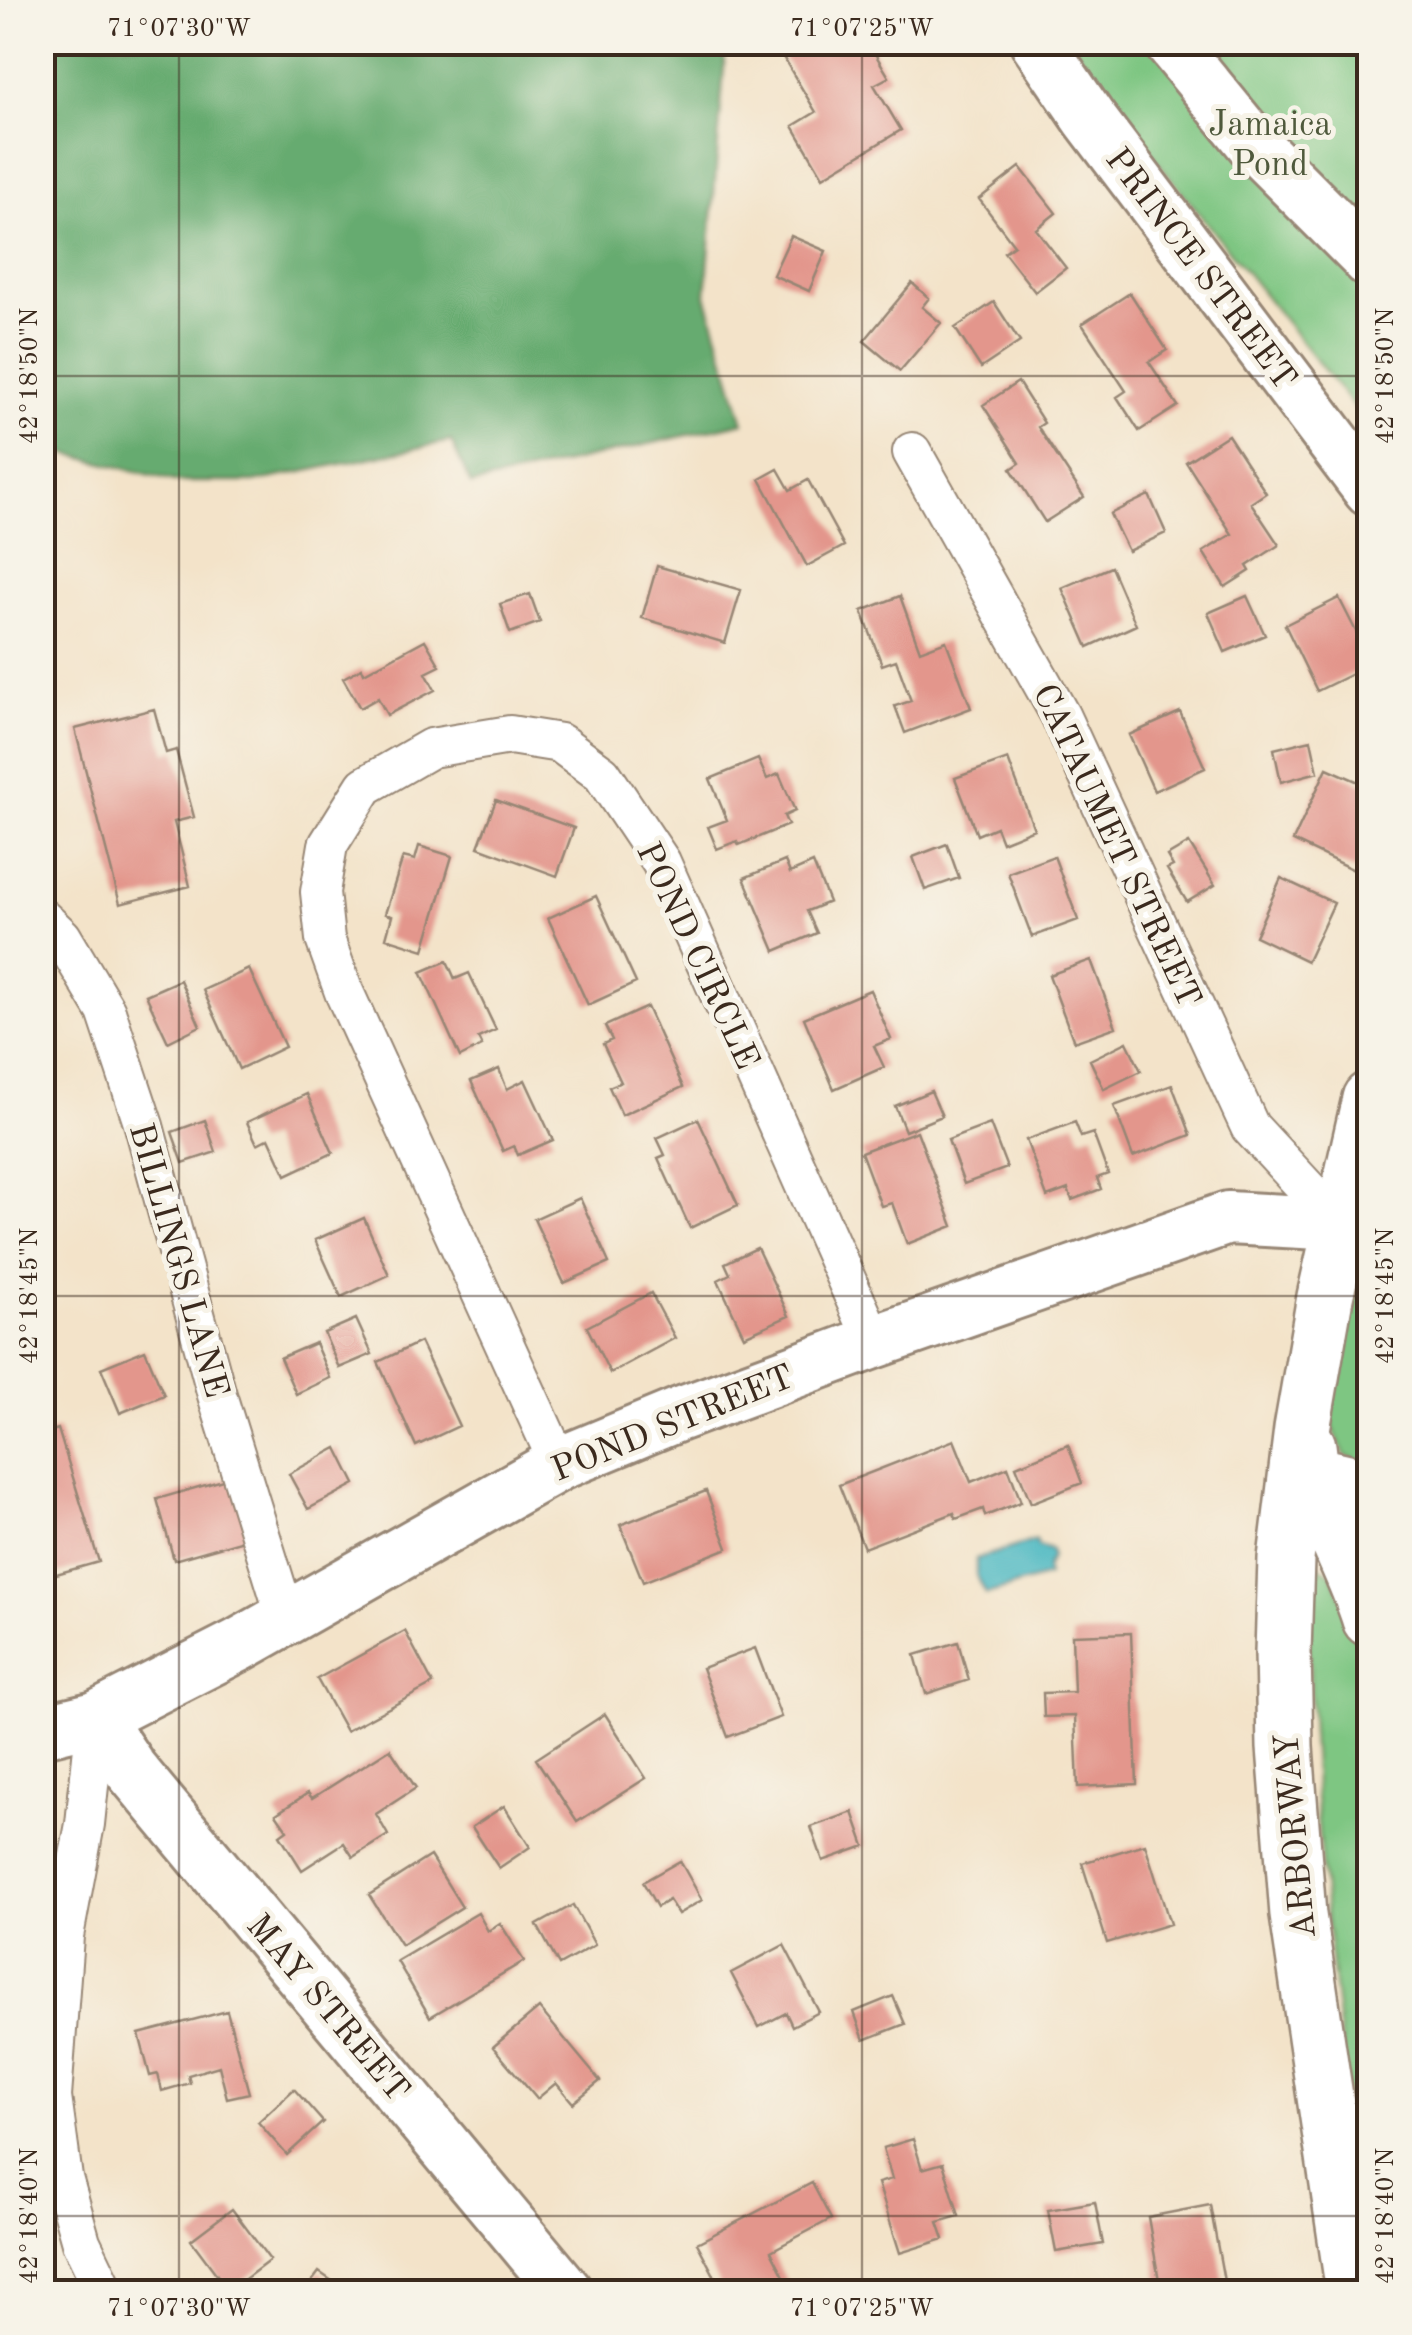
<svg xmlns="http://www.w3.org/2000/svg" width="1412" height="2335" font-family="'Old Standard TT',serif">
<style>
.green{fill:#7ec682;stroke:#5c7850;stroke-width:2.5}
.forest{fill:#66ab70;stroke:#506a47;stroke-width:2.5}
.water{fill:#48b7c1;stroke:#427070;stroke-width:2.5}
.building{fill:#e3968c}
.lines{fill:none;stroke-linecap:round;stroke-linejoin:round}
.street-casing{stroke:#978674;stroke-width:42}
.secondary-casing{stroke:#978674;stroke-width:58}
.highway-casing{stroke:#978674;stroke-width:60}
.street{stroke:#fff;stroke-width:38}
.secondary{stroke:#fff;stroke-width:52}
.highway{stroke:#fff;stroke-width:55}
.ticks{fill:none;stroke:#3b2a1e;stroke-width:2.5;stroke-opacity:0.45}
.labels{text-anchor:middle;stroke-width:10;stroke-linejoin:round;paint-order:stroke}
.park-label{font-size:35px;fill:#4f593c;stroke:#f7f3e8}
.street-label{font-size:35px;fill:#3b2a1e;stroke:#f7f3e8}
.neatline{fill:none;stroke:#3b2a1e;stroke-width:4}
.ticks-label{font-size:25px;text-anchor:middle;fill:#3b2a1e}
</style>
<rect width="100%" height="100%" fill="#f7f3e8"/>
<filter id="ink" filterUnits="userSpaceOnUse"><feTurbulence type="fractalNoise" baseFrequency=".01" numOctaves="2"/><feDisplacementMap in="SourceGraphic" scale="20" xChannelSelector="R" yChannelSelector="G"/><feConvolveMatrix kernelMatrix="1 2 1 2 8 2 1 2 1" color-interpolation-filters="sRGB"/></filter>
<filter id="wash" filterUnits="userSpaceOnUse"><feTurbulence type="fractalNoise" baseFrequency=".0048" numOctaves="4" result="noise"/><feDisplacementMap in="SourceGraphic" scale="40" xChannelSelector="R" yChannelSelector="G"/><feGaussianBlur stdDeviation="2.25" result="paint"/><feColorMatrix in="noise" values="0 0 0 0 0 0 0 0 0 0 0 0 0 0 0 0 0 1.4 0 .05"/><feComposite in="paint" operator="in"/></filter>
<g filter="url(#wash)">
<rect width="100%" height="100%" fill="#f3e3c9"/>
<path class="green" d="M1072 43H1369V426L1098 87Z
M1369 1218V1464L1345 1456 1333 1428 1323 1384Z
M1318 1566 1332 1574 1353 1626 1369 1708V2260C1339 2031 1305 1802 1309 1570Z"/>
<path class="forest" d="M42 43H726L706 295 744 422 471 485 451 441 254 482H179L43 448Z"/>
<path class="water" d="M1036 1540 1038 1546 1051 1550 1052 1557 1046 1568 1048 1576 986 1594 976 1574V1559Z"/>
<g id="blocks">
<path class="building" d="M774 42H868L889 77 874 85 901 130 823 177 793 126 816 112Z
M1020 167 1056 213 1036 229 1066 268 1035 292 1004 252 1014 245 979 199Z
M791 236 826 251 809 291 773 275Z
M912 283 929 298 922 307 941 323 900 371 864 341Z
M1130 293 1167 350 1149 362 1178 406 1139 431 1117 397 1126 391 1082 324Z
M994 302 1020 342 981 368 955 328Z
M1018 382 1044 423 1038 427 1084 497 1045 522 1011 469 1020 463 983 405Z
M1228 435 1266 493 1251 503 1279 545 1247 566 1250 571 1225 587 1203 552 1232 534 1186 462Z
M778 469 790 490 808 480 844 546 807 566 760 479Z
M1149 495 1166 533 1128 551 1110 514Z
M657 566 741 590 725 643 642 618Z
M1111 567 1136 625 1088 647 1062 588Z
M530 594 540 622 510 633 500 604Z
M900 596 920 651 946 641 971 708 905 733 895 706 911 701 896 660 882 665 862 611Z
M1247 596 1265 635 1225 652 1208 613Z
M1339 598 1370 659V665L1317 691 1285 625Z
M425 640 440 666 426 673 435 690 387 715 378 698 360 708 343 678 362 668 364 673Z
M154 709 166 753 176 750 194 817 174 822 190 886 120 904 75 729Z
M1180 712 1205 768 1154 791 1129 735Z
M1311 740 1318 772 1281 782 1274 749Z
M758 759 767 779 779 774 795 811 784 816 788 825 739 845 737 841 717 849 708 827 727 820 710 779Z
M1008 759 1034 829 1002 842 996 827 977 835 955 778Z
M1327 768 1370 787 1362 806 1370 809V842L1356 871 1293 841Z
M496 800 574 828 557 876 478 847Z
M1189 843 1215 885 1187 902 1167 869 1173 866 1167 856Z
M947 844 959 878 925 890 913 857Z
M419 846 452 856 424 950 386 938 392 916 385 914 403 857 415 860Z
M1054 856 1078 920 1032 937 1008 873Z
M785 861 790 873 813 863 829 902 807 911 817 933 775 951 744 878Z
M1281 878 1334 903 1307 961 1255 936Z
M596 896 636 983 588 1005 548 918Z
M1091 960 1116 1027 1074 1042 1049 975Z
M447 961 455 979 469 973 496 1030 478 1038 482 1046 460 1057 421 972Z
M249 969 285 1047 239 1069 203 990Z
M180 980 200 1026 168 1042 146 995Z
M870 990 891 1039 874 1046 884 1067 834 1089 804 1018Z
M647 1007 683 1087 622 1115 609 1087 621 1082 603 1044 612 1040 605 1026Z
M1127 1042 1141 1071 1104 1089 1090 1060Z
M499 1069 507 1089 525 1080 553 1140 518 1155 514 1146 503 1151 471 1081Z
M1172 1085 1191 1135 1133 1157 1114 1106Z
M931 1091 942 1116 905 1131 895 1106Z
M307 1094 333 1153 286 1175 269 1138 257 1144 247 1122Z
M698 1119 738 1205 690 1228 658 1158 665 1155 657 1138Z
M205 1120 216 1152 183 1163 172 1132Z
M1075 1122 1081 1137 1093 1133 1108 1174 1097 1178 1101 1189 1072 1200 1068 1189 1047 1197 1026 1140Z
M990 1124 1007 1168 964 1184 948 1140Z
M917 1131 953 1226 907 1244 892 1203 881 1206 861 1152Z
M580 1198 609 1263 564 1283 534 1219Z
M364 1218 389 1275 341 1297 315 1240Z
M757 1248 789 1316 744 1336 718 1280 730 1274 725 1263Z
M651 1293 675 1338 610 1373 587 1327Z
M356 1319 372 1354 339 1368 324 1333Z
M420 1342 459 1426 416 1446 378 1362Z
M315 1343 330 1378 296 1394 280 1358Z
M145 1350 164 1395 120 1413 101 1368Z
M58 1429 99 1562 42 1578V1434Z
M954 1440 971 1482 1008 1467 1021 1502 985 1516 983 1509 956 1519 954 1513 864 1548 839 1485Z
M1068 1445 1082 1483 1031 1503 1016 1466Z
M337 1448 355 1484 308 1509 289 1474Z
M233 1477 251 1538 174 1560 157 1499Z
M706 1491 728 1548 643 1582 620 1525Z
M405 1631 433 1684 346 1731 317 1679Z
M1131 1633 1137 1784 1078 1787 1075 1716 1044 1717 1043 1693 1074 1692 1072 1635Z
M958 1642 969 1680 926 1694 915 1655Z
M755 1648 781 1717 728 1737 702 1668Z
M605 1714 646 1778 577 1822 536 1759Z
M390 1749 416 1788 376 1814 388 1835 353 1857 344 1843 302 1870 280 1835 287 1830 276 1814 308 1793 312 1798Z
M504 1806 530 1847 499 1868 472 1827Z
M853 1812 865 1846 823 1861 811 1827Z
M1145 1844 1170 1924 1107 1943 1082 1863Z
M430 1856 462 1907 401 1945 369 1895Z
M680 1861 702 1900 678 1914 669 1900 657 1907 643 1882Z
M573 1905 595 1945 559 1965 537 1925Z
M478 1913 488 1931 500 1923 524 1961 430 2017 397 1961Z
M784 1945 819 2012 792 2026 786 2013 759 2027 731 1973Z
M893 1996 905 2024 864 2040 854 2012Z
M539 2008 600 2081 573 2103 556 2083 537 2099 493 2047Z
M227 2011 249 2093 227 2098 219 2066 188 2075 190 2083 162 2091 158 2074 150 2076 139 2034Z
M294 2089 323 2122 287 2155 258 2122Z
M913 2139 922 2169 943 2163 959 2216 938 2222 944 2239 900 2253 878 2183 892 2179 883 2148Z
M812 2183 831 2219 771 2251 787 2282 767 2292H723L697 2243Z
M1095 2202 1103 2244 1056 2252 1048 2210Z
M1210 2205 1226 2292H1161L1148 2217Z
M232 2209 270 2260 229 2291 191 2240Z
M319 2272 348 2292H304Z"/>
</g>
</g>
<g filter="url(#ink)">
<use href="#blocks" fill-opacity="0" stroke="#978674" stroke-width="2.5"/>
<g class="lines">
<g class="street-casing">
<path id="street" d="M912 452 1060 715 1250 1127 1340 1224
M42 918 62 937 106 1011 144 1126 217 1395 286 1618
M559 1464 344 992 325 939 320 892 328 845 365 786 431 748 510 735 560 743 602 774 661 862 874 1342
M96 1718 85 1824 64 1936 52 2097 63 2178 81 2242 105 2292"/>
</g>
<g class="secondary-casing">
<path id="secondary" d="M1037 42 1089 118 1370 490
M1170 42 1255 146 1370 261
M96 1718 131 1770 566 2292
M42 1731 96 1718 239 1645 559 1464 680 1414 874 1342 1228 1218 1340 1224"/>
</g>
<g class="highway-casing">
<path id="highway" d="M1308 1446C1313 1501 1353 1563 1370 1619
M1313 1474 1370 1487
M1354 2292 1298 1915 1285 1747 1283 1652 1286 1559 1302 1429 1325 1297 1370 1099"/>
</g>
<use href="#street" class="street"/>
<use href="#secondary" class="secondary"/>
<use href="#highway" class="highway"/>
</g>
</g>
<path class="ticks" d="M179 42V2292M862 42V2292M42 376H1370M42 1296H1370M42 2216H1370"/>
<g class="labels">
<g class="park-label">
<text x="1270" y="135">Jamaica<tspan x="1270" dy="40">Pond</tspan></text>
</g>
<g class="street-label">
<text transform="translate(1202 268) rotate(53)" y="12">PRINCE STREET</text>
<text transform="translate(1118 845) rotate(65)" y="12">CATAUMET STREET</text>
<text transform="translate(699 955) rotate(65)" y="12">POND CIRCLE</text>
<text transform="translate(180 1260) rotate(74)" y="12">BILLINGS LANE</text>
<text transform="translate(672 1422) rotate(-22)" y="12">POND STREET</text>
<text transform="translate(1294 1836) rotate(-95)" y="12">ARBORWAY</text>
<text transform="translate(329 2007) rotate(50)" y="12">MAY STREET</text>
</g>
</g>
<rect width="1412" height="2335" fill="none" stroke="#f7f3e8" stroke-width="110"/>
<rect x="55" y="55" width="1302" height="2225" class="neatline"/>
<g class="ticks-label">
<text x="179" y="36">71°07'30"W</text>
<text x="862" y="36">71°07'25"W</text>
<text transform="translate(28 376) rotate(-90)" y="9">42°18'50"N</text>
<text transform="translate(1384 376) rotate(-90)" y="9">42°18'50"N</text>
<text transform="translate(28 1296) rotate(-90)" y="9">42°18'45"N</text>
<text transform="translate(1384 1296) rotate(-90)" y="9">42°18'45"N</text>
<text transform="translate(28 2216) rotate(-90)" y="9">42°18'40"N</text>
<text transform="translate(1384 2216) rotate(-90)" y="9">42°18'40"N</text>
<text x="179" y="2316">71°07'30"W</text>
<text x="862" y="2316">71°07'25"W</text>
</g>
</svg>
